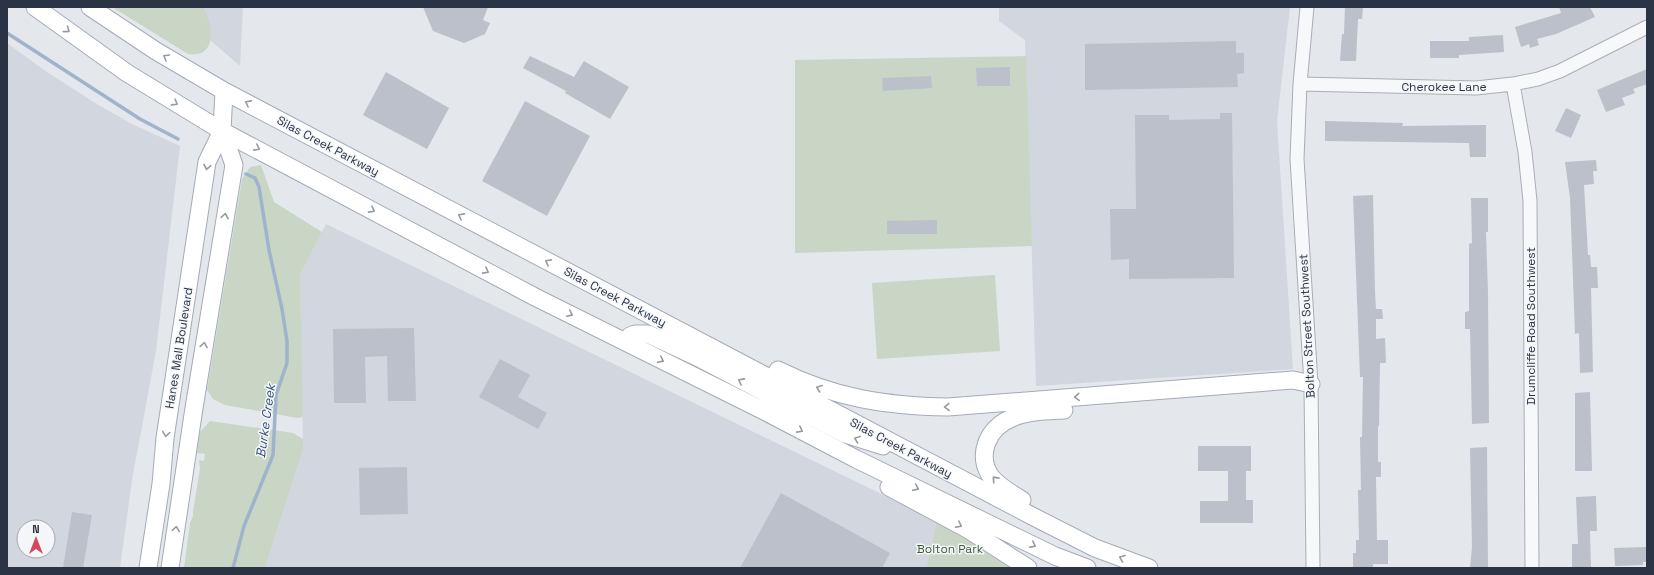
<svg xmlns="http://www.w3.org/2000/svg" width="1654" height="575" font-family="'Space Grotesk',sans-serif">
<style>
.built{fill:#d2d6de;fill-rule:evenodd}
.green{fill:#c9d6c5}
.lines{fill:none;stroke-linecap:round;stroke-linejoin:round}
.stream{stroke:#9fb4cc;stroke-width:3.5}
.building{fill:#bbc0ca}
.minor-casing{stroke:#a9aeb7;stroke-width:15}
.major-casing{stroke:#a3abb8;stroke-width:19}
.minor{stroke:#f7f8fa;stroke-width:13}
.major{stroke:#fff;stroke-width:17}
.oneway{stroke:#959aa2}
.labels{text-anchor:middle;stroke-width:3;stroke-linejoin:round;paint-order:stroke}
.street-label{font-size:12px;fill:#2b3445;stroke:#f4f6f9}
.park-label{font-size:12px;fill:#3f6138;stroke:#f4f6f9}
.water-label{font-size:13px;font-style:italic;fill:#34527a;stroke:#f4f6f9}
</style>
<rect width="100%" height="100%" fill="#e4e7ec"/>
<path class="built" d="M172 7H243L240 66Z
M999 7H1290L1277 121 1293 369 1036 386 1025 40 999 21Z
M7 43 47 72 95 103 132 124 180 146 156 351 132 480 120 568H7ZM24 527H48V551H24Z
M326 224 937 521 926 568H265L303 450 300 275Z"/>
<path class="green" d="M112 7H203C213 24 218 59 188 54Z
M1026 56 1032 246 795 253V60Z
M261 165 274 202 322 232 300 275 303 417 297 418 225 405 213 399 207 390 242 179 250 167Z
M995 275 1000 351 877 359 872 283Z
M210 421 293 433 303 439V450L265 568H184L190 523 193 516V511L200 469 199 460 204 461 205 454 197 453 200 432Z
M937 521 978 544 1013 568H926Z"/>
<g class="lines">
<path class="stream" d="M7 33 140 119 178 139
M233 568 244 526 273 455 276 395 287 363V341L282 309 269 250 259 187 255 178 246 174"/>
</g>
<path class="building" d="M423 7H488L483 20 490 23 485 34 464 43 433 31Z
M1345 7H1363L1362 19H1358L1356 61H1340L1342 34H1344Z
M1559 7H1590L1595 17 1556 34 1537 39 1539 45 1530 48 1529 44 1521 47 1515 27 1561 13Z
M1503 35 1504 52 1459 55V58H1430V41H1469V37Z
M1236 41V53H1244V73L1237 74 1238 87 1085 90V44Z
M530 56 574 77 584 61 629 87 610 119 565 93 566 91 523 68Z
M1010 67V86H977L976 68Z
M1647 69V84L1633 89 1635 93 1622 98 1625 105 1606 112 1597 90Z
M386 72 449 108 427 149 363 115Z
M931 76 932 88 883 91 882 78Z
M525 101 590 136 547 216 482 181Z
M1566 108 1581 115 1571 138 1555 131Z
M1220 113H1232L1234 278 1129 279V259L1111 260 1110 209H1136L1135 115H1169V120L1220 119Z
M1325 121 1403 123 1402 126 1486 125V157H1470L1469 143 1325 141Z
M1596 160 1597 171H1593L1594 184 1584 185 1588 255H1590L1591 267H1597L1598 288H1591L1593 372 1580 373 1579 333 1575 334 1570 198 1565 162Z
M1373 195 1375 292 1376 309H1382L1383 319H1376V339L1385 338 1386 363H1380L1379 426H1378V462H1381V477H1376L1377 540H1388V564H1373V568H1353V553H1356V540H1359L1358 490H1361L1360 437H1362L1363 377H1360L1353 196Z
M1471 198H1488V232H1486L1488 293 1489 423 1472 424 1470 329H1465V312L1469 311V244L1472 243Z
M937 220V234H887V221Z
M414 328 416 401H388L387 356 365 357 366 403H334L333 329Z
M500 359 530 375 518 397 547 413 538 429 479 397Z
M1590 392 1592 471H1575V393Z
M1198 446H1251V471H1246V500H1253V523H1200V501H1228V471H1198Z
M1487 447 1488 568H1470L1472 547 1470 448Z
M407 467 408 514 360 515 359 468Z
M781 493 890 553 882 568H740Z
M1596 496 1597 531H1590L1591 568H1572V544H1578L1576 497Z
M72 512 92 515 83 568H63Z
M1647 547V562H1643V565L1615 566 1614 548Z"/>
<g class="lines">
<g class="minor-casing">
<path id="minor" d="M1307 7 1300 84 1297 159 1311 384 1313 568
M1300 84 1476 88 1513 84 1538 79 1560 71 1647 27
M1513 84 1525 152 1530 201 1532 568"/>
</g>
<g class="major-casing">
<path id="major" d="M35 7 127 73 222 131 535 297 766 412 856 459 1055 556 1087 568
M90 7 156 51 224 91 1032 516 1095 548 1149 568
M626 342 630 336 635 334H648L697 357 845 434 883 446
M778 370C834 398 886 406 948 407L1293 380 1311 384
M889 487 969 530 1028 568
M1022 500C1012 494 1000 487 992 478 975 456 988 427 1012 418 1028 411 1047 411 1064 410
M148 568 161 484 165 438 207 162 222 131 224 91
M170 568 194 408 234 165 222 131"/>
</g>
<use href="#minor" class="minor"/>
<use href="#major" class="major"/>
</g>
<defs><path id="oneway-chevron" d="M-2-3.5L2.5 0L-2 3.5" fill="none" stroke-width="1.6" stroke-linecap="round" stroke-linejoin="round"/></defs>
<g class="oneway">
<use href="#oneway-chevron" transform="translate(67 30) rotate(36)"/>
<use href="#oneway-chevron" transform="translate(166 57) rotate(-150)"/>
<use href="#oneway-chevron" transform="translate(175 103) rotate(32)"/>
<use href="#oneway-chevron" transform="translate(248 103) rotate(-152)"/>
<use href="#oneway-chevron" transform="translate(257 148) rotate(28)"/>
<use href="#oneway-chevron" transform="translate(207 167) rotate(101)"/>
<use href="#oneway-chevron" transform="translate(372 210) rotate(28)"/>
<use href="#oneway-chevron" transform="translate(225 216) rotate(-81)"/>
<use href="#oneway-chevron" transform="translate(461 216) rotate(-152)"/>
<use href="#oneway-chevron" transform="translate(548 262) rotate(-152)"/>
<use href="#oneway-chevron" transform="translate(486 271) rotate(28)"/>
<use href="#oneway-chevron" transform="translate(570 314) rotate(27)"/>
<use href="#oneway-chevron" transform="translate(204 345) rotate(-81)"/>
<use href="#oneway-chevron" transform="translate(661 360) rotate(26)"/>
<use href="#oneway-chevron" transform="translate(741 381) rotate(-151)"/>
<use href="#oneway-chevron" transform="translate(819 388) rotate(-160)"/>
<use href="#oneway-chevron" transform="translate(1077 397) rotate(176)"/>
<use href="#oneway-chevron" transform="translate(947 407) rotate(178)"/>
<use href="#oneway-chevron" transform="translate(800 430) rotate(28)"/>
<use href="#oneway-chevron" transform="translate(166 434) rotate(98)"/>
<use href="#oneway-chevron" transform="translate(857 439) rotate(-160)"/>
<use href="#oneway-chevron" transform="translate(995 479) rotate(-132)"/>
<use href="#oneway-chevron" transform="translate(916 488) rotate(26)"/>
<use href="#oneway-chevron" transform="translate(959 525) rotate(28)"/>
<use href="#oneway-chevron" transform="translate(176 529) rotate(-82)"/>
<use href="#oneway-chevron" transform="translate(1033 545) rotate(26)"/>
<use href="#oneway-chevron" transform="translate(1122 558) rotate(-159)"/>
</g>
<g class="labels">
<g class="street-label">
<text x="1444" y="91">Cherokee Lane</text>
<text transform="translate(328 146) rotate(28)" y="4">Silas Creek Parkway</text>
<text transform="translate(615 297) rotate(28)" y="4">Silas Creek Parkway</text>
<text transform="translate(1307 326) rotate(-93)" y="4">Bolton Street Southwest</text>
<text transform="translate(1531 326) rotate(-90)" y="4">Drumcliffe Road Southwest</text>
<text transform="translate(179 348) rotate(-81)" y="4">Hanes Mall Boulevard</text>
<text transform="translate(901 448) rotate(28)" y="4">Silas Creek Parkway</text>
</g>
<g class="park-label">
<text x="950" y="553">Bolton Park</text>
</g>
<g class="water-label">
<text transform="translate(265 421) rotate(-82)" y="5">Burke Creek</text>
</g>
</g>
<rect width="1654" height="575" fill="none" stroke="#2b3445" stroke-width="16"/>
<g transform="translate(36 539)"><circle r="19" fill="#f4f6f9" stroke="#a4a8b1"/>
<path d="M0-3L7 15L0 10L-7 15Z" fill="#d1495b"/>
<text y="-6" font-size="11" font-weight="bold" text-anchor="middle" fill="#2b3445">N</text>
</g>
</svg>
